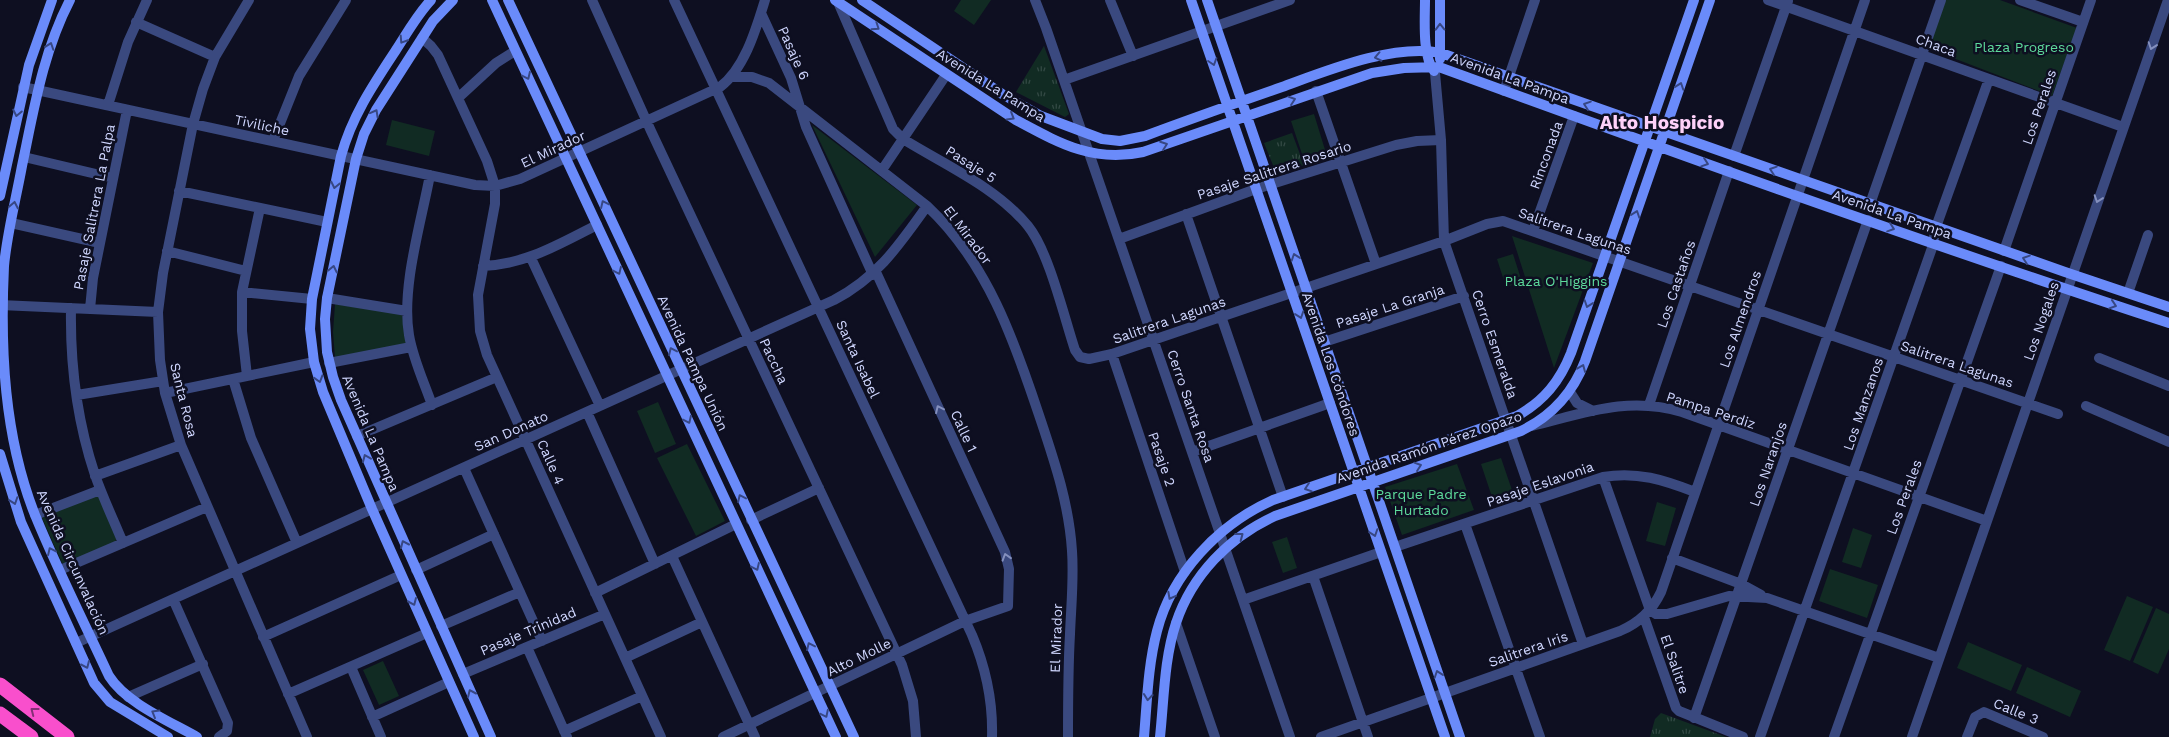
<svg xmlns="http://www.w3.org/2000/svg" width="2169" height="737" font-family="'Work Sans',sans-serif">
<style>
.grass{fill:url(#grass-tufts)}
.park{fill:#112b23}
.lines{fill:none;stroke-linecap:round;stroke-linejoin:round}
.street{stroke:#3a497f;stroke-width:10}
.secondary{stroke:#6a8bfa;stroke-width:10}
.highway{stroke:#f94fcc;stroke-width:15}
.oneway{stroke:#374783}
.oneway2{stroke:#8490be}
.oneway3{stroke:#842f76}
.labels{text-anchor:middle;stroke-width:5;stroke-linejoin:round;paint-order:stroke}
.street-label{font-size:14px;fill:#cfd6fe;stroke:#0e0f21}
.park-label{font-size:14px;fill:#5edb9c;stroke:#0e0f21}
.district-label{font-size:19px;font-weight:bold;fill:#fed1f9;stroke:#0e0f21}
</style>
<defs>
<pattern id="grass-tufts" width="24" height="20" patternUnits="userSpaceOnUse" patternTransform="scale(1.25)"><rect width="24" height="20" fill="#112b23"/><path d="M3 7l-1-3M5 7V3M7 7l1-3M15 17l-1-3M17 17v-4M19 17l1-3" fill="none" stroke="#334944"/></pattern>
</defs>
<rect width="100%" height="100%" fill="#0e0f21"/>
<path class="grass" d="M1044 46 1069 114 1065 117 1016 92Z
M1292 133 1304 165 1277 175 1264 143Z
M1661 713 1726 737H1650L1655 719Z"/>
<path class="park" d="M961 0H991L974 25 954 11Z
M1944 0H2000L2077 28 2052 96 1927 48Z
M1314 114 1326 153 1304 160 1291 121Z
M392 120 435 131 429 156 386 145Z
M812 125 917 205 875 257Z
M1512 236 1593 263 1554 368Z
M1513 254 1522 282 1506 287 1497 259Z
M335 304 401 314 404 319 407 342 405 344 335 358 333 332Z
M658 402 676 444 655 453 637 411Z
M687 444 725 521 696 536 657 458Z
M1501 458 1513 493 1493 500 1481 464Z
M1457 464 1474 510 1402 535 1385 487Z
M95 495 100 497 118 536 115 542 65 564 62 563 42 518 43 514Z
M1657 502 1676 508 1665 546 1646 541Z
M1853 528 1872 535 1861 568 1842 562Z
M1287 537 1297 568 1283 573 1272 542Z
M1830 569 1878 585 1867 618 1819 601Z
M2127 596 2153 607 2130 661 2104 650Z
M2156 608 2169 614V649L2158 674 2133 662Z
M1968 642 2022 665 2011 691 1957 668Z
M383 661 399 696 379 705 363 670Z
M2027 667 2081 691 2070 717 2016 693Z"/>
<g class="lines">
<path class="street" d="M249 0 215 57 203 89 193 124 163 273 158 312 160 360 165 393 181 445 307 737
M592 0 651 131 902 665 913 701 916 737
M674 0 972 635C986 668 993 702 992 737
M1035 0 1046 28 1290 737
M1110 0 1133 56
M1768 0 2123 127
M2020 0 2083 22
M838 2 893 129 903 139C945 165 996 187 1028 226 1049 252 1064 317 1075 350L1080 357 1089 359 1112 354 1444 241 1487 224 1503 221 2058 414
M761 13 791 78 806 127 873 275
M136 22 215 57
M422 38 431 46 438 55 487 161 495 186V204L478 295 480 331 487 355 661 737
M1435 73 1441 140 1444 241 1583 644
M731 77H752L769 83 927 206C987 262 1014 340 1039 415 1054 460 1069 503 1072 551 1074 579 1071 607 1070 634 1068 669 1068 703 1068 737
M1064 80 1290 0
M23 87 475 185 495 186 520 179 720 87C745 68 756 29 765 0
M1316 91 1376 264
M1504 91 1535 0
M458 98 496 63 515 51
M108 105 128 42 147 0
M273 141 299 76 346 0
M1734 156 1788 1
M24 157 113 178
M882 170 946 75
M430 175C421 223 401 288 409 335 413 359 424 382 432 405
M179 191 327 222
M1870 204 1941 0
M1186 214 1283 497
M11 223 100 243
M1533 231 1574 116
M1119 239 1256 189 1396 145 1417 141 1441 140
M167 251 246 271
M2004 251 2091 0
M531 258 600 406
M483 266C527 264 559 244 597 225
M242 292 312 299
M2128 293 2148 235
M327 298 407 311
M0 305 158 312
M71 308C70 365 77 421 95 475 103 498 114 521 123 543
M90 309 93 278 127 110
M1324 342 1464 296
M1112 354 1185 572
M2099 358 2169 386
M329 363 411 347
M247 376 242 331V292L260 208
M233 379 251 438 297 543
M1570 392 1577 403 1593 411
M165 393 314 362
M77 395 163 381
M1649 405 1729 171
M2086 406 2169 442
M587 412 655 564
M1532 426C1585 413 1628 396 1682 412L1987 521
M357 436 497 377
M1192 452 1330 403
M464 468 542 641
M95 476 181 445
M1603 477 1650 610 1656 614H1667L1729 596 1767 598 1939 658
M35 515 100 490
M751 520 819 488
M1465 524 1540 737
M1395 547 1603 477C1637 471 1664 480 1695 492
M672 556 755 737
M1672 558 1741 584 1761 595
M60 570 207 507
M416 570 494 534
M1313 576 1368 737
M595 593 736 524
M173 599 228 723 227 731 219 737
M1243 600 1381 552
M1644 617 1676 708 1679 711 1743 737
M1176 623 1215 737
M441 626 520 592
M263 637 401 575
M76 643 834 300C878 277 899 245 927 206
M527 647 567 737
M625 658 702 622
M351 667 381 737
M463 674 605 614
M288 694 427 633
M128 697 203 664
M372 717 449 682
M1694 718 1868 220
M564 731 642 696
M723 737 965 621 1008 606 1009 569 1005 552 876 272
M1321 737 1620 631C1639 623 1652 611 1661 592L1865 0
M1760 737 1932 248 1936 227 1989 79
M1834 737 2001 266
M1912 737 2168 0
M1967 737 1975 717 1984 712 2043 737"/>
<path class="secondary" d="M70 0C43 52 34 109 22 166 16 199 7 233 4 266 0 349 4 437 35 515 57 569 84 622 109 676 126 703 169 721 197 737
M431 0C417 15 407 33 396 50 373 85 352 116 341 156L312 299 310 329 314 362 323 392 372 509 474 737
M453 0 433 21 376 110 364 134 356 159 327 298 325 319 327 352 333 377 341 400 491 737
M492 0 836 737
M508 0 854 737
M835 0 1016 120C1059 143 1093 163 1143 152L1372 73 1404 68 1439 67C1681 155 1924 243 2169 323
M862 0 1002 94 1041 116 1102 139 1120 141 1145 136C1190 119 1236 103 1282 87 1326 71 1394 43 1441 53L2065 272 2169 307
M1191 0 1445 737
M1207 0 1460 737
M1425 0C1425 19 1422 56 1434 71
M1440 0V59
M0 196 29 65 52 0
M0 454 21 522 94 683 110 702 168 737
M1144 737C1147 702 1148 665 1157 631 1172 573 1219 524 1273 500L1517 416C1544 401 1560 381 1571 353L1694 0
M1160 737C1164 700 1164 659 1176 623 1192 575 1229 537 1275 516L1521 431C1552 416 1573 393 1585 361L1710 0"/>
<path class="highway" d="M0 685 67 737
M0 714 31 737"/>
</g>
<defs><path id="oneway-chevron" d="M-2-3.5L2.5 0L-2 3.5" fill="none" stroke-width="1.6" stroke-linecap="round" stroke-linejoin="round" transform="scale(1.25)"/></defs>
<g class="oneway">
<use href="#oneway-chevron" transform="translate(876 27) rotate(34)"/>
<use href="#oneway-chevron" transform="translate(1440 27) rotate(-91)"/>
<use href="#oneway-chevron" transform="translate(403 40) rotate(123)"/>
<use href="#oneway-chevron" transform="translate(50 46) rotate(-71)"/>
<use href="#oneway-chevron" transform="translate(1378 57) rotate(168)"/>
<use href="#oneway-chevron" transform="translate(1213 62) rotate(72)"/>
<use href="#oneway-chevron" transform="translate(527 76) rotate(65)"/>
<use href="#oneway-chevron" transform="translate(1680 86) rotate(-71)"/>
<use href="#oneway-chevron" transform="translate(1292 100) rotate(-19)"/>
<use href="#oneway-chevron" transform="translate(1587 105) rotate(-161)"/>
<use href="#oneway-chevron" transform="translate(17 113) rotate(102)"/>
<use href="#oneway-chevron" transform="translate(375 113) rotate(-61)"/>
<use href="#oneway-chevron" transform="translate(1011 117) rotate(31)"/>
<use href="#oneway-chevron" transform="translate(1164 145) rotate(-20)"/>
<use href="#oneway-chevron" transform="translate(1705 163) rotate(19)"/>
<use href="#oneway-chevron" transform="translate(1773 170) rotate(-161)"/>
<use href="#oneway-chevron" transform="translate(335 185) rotate(102)"/>
<use href="#oneway-chevron" transform="translate(604 204) rotate(-115)"/>
<use href="#oneway-chevron" transform="translate(14 205) rotate(-79)"/>
<use href="#oneway-chevron" transform="translate(1636 214) rotate(-71)"/>
<use href="#oneway-chevron" transform="translate(1891 228) rotate(19)"/>
<use href="#oneway-chevron" transform="translate(1295 257) rotate(-109)"/>
<use href="#oneway-chevron" transform="translate(2026 259) rotate(-161)"/>
<use href="#oneway-chevron" transform="translate(333 269) rotate(-78)"/>
<use href="#oneway-chevron" transform="translate(618 271) rotate(65)"/>
<use href="#oneway-chevron" transform="translate(1588 304) rotate(109)"/>
<use href="#oneway-chevron" transform="translate(2113 305) rotate(18)"/>
<use href="#oneway-chevron" transform="translate(1300 315) rotate(71)"/>
<use href="#oneway-chevron" transform="translate(672 351) rotate(-115)"/>
<use href="#oneway-chevron" transform="translate(1582 368) rotate(-68)"/>
<use href="#oneway-chevron" transform="translate(319 379) rotate(73)"/>
<use href="#oneway-chevron" transform="translate(688 420) rotate(65)"/>
<use href="#oneway-chevron" transform="translate(366 458) rotate(-113)"/>
<use href="#oneway-chevron" transform="translate(1418 466) rotate(-19)"/>
<use href="#oneway-chevron" transform="translate(1308 488) rotate(161)"/>
<use href="#oneway-chevron" transform="translate(741 498) rotate(-115)"/>
<use href="#oneway-chevron" transform="translate(14 501) rotate(71)"/>
<use href="#oneway-chevron" transform="translate(1374 533) rotate(71)"/>
<use href="#oneway-chevron" transform="translate(1240 536) rotate(-37)"/>
<use href="#oneway-chevron" transform="translate(404 544) rotate(-114)"/>
<use href="#oneway-chevron" transform="translate(51 551) rotate(-115)"/>
<use href="#oneway-chevron" transform="translate(756 567) rotate(65)"/>
<use href="#oneway-chevron" transform="translate(1171 596) rotate(118)"/>
<use href="#oneway-chevron" transform="translate(413 602) rotate(66)"/>
<use href="#oneway-chevron" transform="translate(810 646) rotate(-115)"/>
<use href="#oneway-chevron" transform="translate(86 665) rotate(66)"/>
<use href="#oneway-chevron" transform="translate(1438 674) rotate(-109)"/>
<use href="#oneway-chevron" transform="translate(471 693) rotate(-114)"/>
<use href="#oneway-chevron" transform="translate(1148 697) rotate(96)"/>
<use href="#oneway-chevron" transform="translate(155 713) rotate(-150)"/>
<use href="#oneway-chevron" transform="translate(825 714) rotate(64)"/>
</g>
<g class="oneway2">
<use href="#oneway-chevron" transform="translate(2152 46) rotate(109)"/>
<use href="#oneway-chevron" transform="translate(2098 199) rotate(109)"/>
<use href="#oneway-chevron" transform="translate(939 409) rotate(-115)"/>
<use href="#oneway-chevron" transform="translate(1006 557) rotate(-107)"/>
</g>
<use class="oneway3" href="#oneway-chevron" transform="translate(34 711) rotate(-142)"/>
<g class="labels">
<g class="street-label">
<text transform="translate(1936 45) rotate(20)" y="5">Chaca</text>
<text transform="translate(794 53) rotate(66)" y="5">Pasaje 6</text>
<text transform="translate(1510 78) rotate(20)" y="5">Avenida La Pampa</text>
<text transform="translate(991 85) rotate(32)" y="5">Avenida La Pampa</text>
<text transform="translate(2039 107) rotate(-71)" y="5">Los Perales</text>
<text transform="translate(262 125) rotate(12)" y="5">Tiviliche</text>
<text transform="translate(553 149) rotate(-25)" y="5">El Mirador</text>
<text transform="translate(1546 155) rotate(-70)" y="5">Rinconada</text>
<text transform="translate(971 164) rotate(32)" y="5">Pasaje 5</text>
<text transform="translate(1274 170) rotate(-18)" y="5">Pasaje Salitrera Rosario</text>
<text transform="translate(94 207) rotate(-79)" y="5">Pasaje Salitrera La Palpa</text>
<text transform="translate(1892 214) rotate(19)" y="5">Avenida La Pampa</text>
<text transform="translate(1575 231) rotate(19)" y="5">Salitrera Lagunas</text>
<text transform="translate(968 235) rotate(53)" y="5">El Mirador</text>
<text transform="translate(1676 284) rotate(-71)" y="5">Los Castaños</text>
<text transform="translate(1390 306) rotate(-18)" y="5">Pasaje La Granja</text>
<text transform="translate(1740 319) rotate(-71)" y="5">Los Almendros</text>
<text transform="translate(1169 320) rotate(-19)" y="5">Salitrera Lagunas</text>
<text transform="translate(2041 321) rotate(-71)" y="5">Los Nogales</text>
<text transform="translate(1495 344) rotate(71)" y="5">Cerro Esmeralda</text>
<text transform="translate(858 359) rotate(65)" y="5">Santa Isabel</text>
<text transform="translate(774 361) rotate(65)" y="5">Paccha</text>
<text transform="translate(693 363) rotate(65)" y="5">Avenida Pampa Unión</text>
<text transform="translate(1331 364) rotate(71)" y="5">Avenida Los Cóndores</text>
<text transform="translate(1957 364) rotate(19)" y="5">Salitrera Lagunas</text>
<text transform="translate(184 400) rotate(76)" y="5">Santa Rosa</text>
<text transform="translate(1863 404) rotate(-71)" y="5">Los Manzanos</text>
<text transform="translate(1191 406) rotate(71)" y="5">Cerro Santa Rosa</text>
<text transform="translate(1711 410) rotate(18)" y="5">Pampa Perdiz</text>
<text transform="translate(511 431) rotate(-24)" y="5">San Donato</text>
<text transform="translate(964 431) rotate(65)" y="5">Calle 1</text>
<text transform="translate(371 433) rotate(67)" y="5">Avenida La Pampa</text>
<text transform="translate(1429 447) rotate(-19)" y="5">Avenida Ramón Pérez Opazo</text>
<text transform="translate(1162 459) rotate(71)" y="5">Pasaje 2</text>
<text transform="translate(551 462) rotate(66)" y="5">Calle 4</text>
<text transform="translate(1768 464) rotate(-71)" y="5">Los Naranjos</text>
<text transform="translate(1540 484) rotate(-19)" y="5">Pasaje Eslavonia</text>
<text transform="translate(1904 497) rotate(-70)" y="5">Los Perales</text>
<text transform="translate(73 562) rotate(66)" y="5">Avenida Circunvalación</text>
<text transform="translate(528 631) rotate(-23)" y="5">Pasaje Trinidad</text>
<text transform="translate(1056 638) rotate(-88)" y="5">El Mirador</text>
<text transform="translate(1528 649) rotate(-19)" y="5">Salitrera Iris</text>
<text transform="translate(859 657) rotate(-26)" y="5">Alto Molle</text>
<text transform="translate(1675 664) rotate(71)" y="5">El Salitre</text>
<text transform="translate(2016 711) rotate(22)" y="5">Calle 3</text>
</g>
<g class="park-label">
<text x="2024" y="52">Plaza Progreso</text>
<text x="1556" y="286">Plaza O'Higgins</text>
<text x="1421" y="499">Parque Padre<tspan x="1421" dy="16">Hurtado</tspan></text>
</g>
<g class="district-label">
<text x="1662" y="129">Alto Hospicio</text>
</g>
</g>
</svg>
